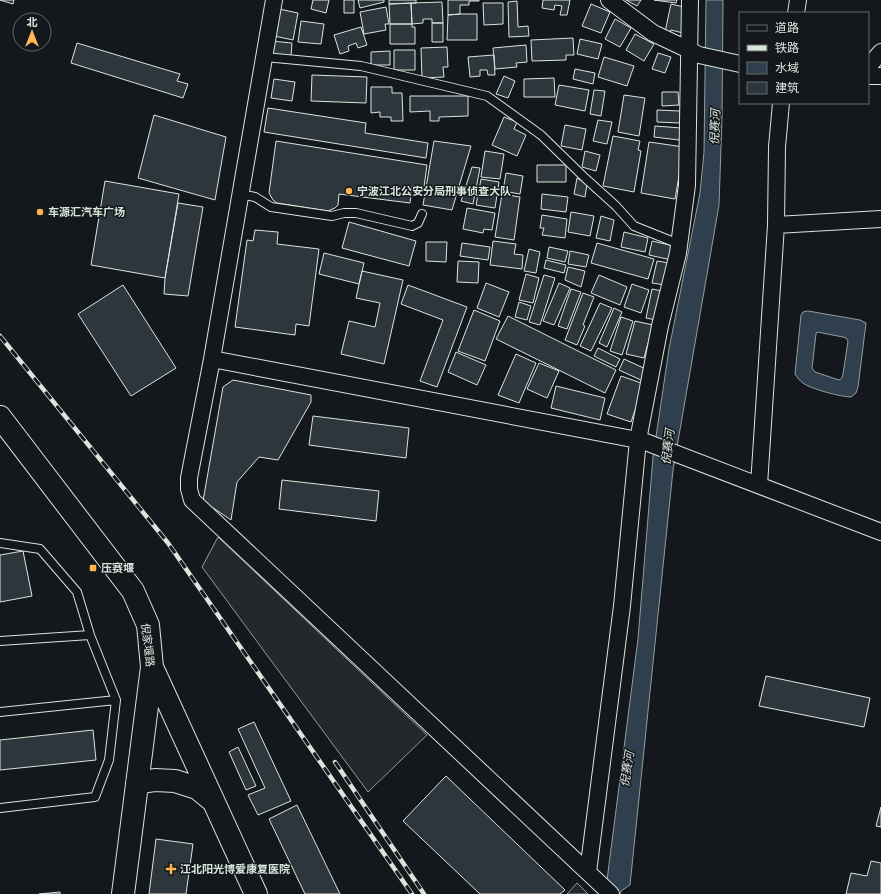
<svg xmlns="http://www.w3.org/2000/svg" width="881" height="894" font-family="Arial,'Noto Sans SC',sans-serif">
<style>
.parking{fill:#24282b;stroke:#939e99}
.water{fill:#2f3f4d;stroke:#939e99;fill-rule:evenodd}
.building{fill:#2c363c;stroke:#d8e6dc}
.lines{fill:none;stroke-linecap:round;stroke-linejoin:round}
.lane-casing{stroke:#d8e6dc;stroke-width:10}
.street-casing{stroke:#d8e6dc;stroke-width:18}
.secondary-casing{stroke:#d8e6dc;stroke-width:24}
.lane{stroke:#14181c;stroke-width:8}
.street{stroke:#14181c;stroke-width:16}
.secondary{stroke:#14181c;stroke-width:22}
.rail-casing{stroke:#d8e6dc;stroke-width:4.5}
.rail{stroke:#14181c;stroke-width:3;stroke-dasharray:9;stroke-linecap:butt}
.poi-dot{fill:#ffb74d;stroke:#14181c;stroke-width:1.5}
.labels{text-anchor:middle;stroke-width:3;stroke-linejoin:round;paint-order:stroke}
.poi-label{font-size:11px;font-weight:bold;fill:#d8e6dc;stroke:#14181c;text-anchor:start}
.street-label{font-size:11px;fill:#d8e6dc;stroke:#14181c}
.water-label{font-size:12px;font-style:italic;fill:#d8e6dc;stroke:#14181c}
</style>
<rect width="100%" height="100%" fill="#14181c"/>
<path class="parking" d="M218 537 427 735 368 792 202 567Z
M577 883 588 894H567Z"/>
<path class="water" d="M706 0H723L722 117 719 205 673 470 630 885 621 891 620 894H603L607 880 638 639 653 457 669 349 700 193 704 152Z
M808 311 860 320 866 323 858 387 856 393 851 397C841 397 811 389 803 383 800 381 797 377 795 374L801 315 803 312ZM817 332 843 337 846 338 848 341 843 374 842 378 839 380 815 372 812 368 816 334Z"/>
<path class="building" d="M0 0H14L13 4Z
M313 0H329L326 13 311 9Z
M344 0H354V13H344Z
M358 0H384V2L360 8Z
M389 0H416V3L389 4Z
M448 0H479V1H469V5H460V14L448 15Z
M543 0H570L567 15H560L562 6 555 5 554 10 542 8Z
M626 0H641L637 6Z
M654 0H677L676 3Z
M517 1 518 27 528 26 529 36 509 37 508 2Z
M442 2 443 23H432V19H423V23L412 24 411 3Z
M411 3 412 24H390L389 4Z
M483 3H503V24L484 25Z
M591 4 610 12 601 33 582 26Z
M671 4 688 8 683 33 671 30 670 33 665 32Z
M386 7 389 24H385L386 30 364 34 360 12Z
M279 9 298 13 293 40 274 36Z
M460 14H477V40H447L448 15Z
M615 19 631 28 620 47 605 39Z
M301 21 324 24 321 44 298 42Z
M432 23H443V42H432Z
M390 24H412V27H415V44H390Z
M361 27 367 45 358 48 356 43 348 46 349 51 340 54 334 35Z
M635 34 654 44 644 61 626 50Z
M573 38 574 55H566V60L532 61 531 40Z
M580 39 602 44 598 59 577 54Z
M271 41 292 43 291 56 270 54Z
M77 43 180 74 177 81 188 84 183 98 71 63Z
M526 45 527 62 516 63 517 67 495 69 493 48Z
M447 47 448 67H443L444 77 422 78 421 48Z
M394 50H415V70H394Z
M390 51V65H371V52Z
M658 53 671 57 665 73 652 69Z
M494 55 495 75H488L487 70H480V76L470 77 468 57Z
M604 57 634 66 627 86 598 77Z
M575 69 595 73 593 84 573 79Z
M312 75 367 77 366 103 311 101Z
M504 76 515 81 508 98 496 94Z
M554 78 555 97H524V79Z
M274 79 295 82 292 101 271 98Z
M559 85 589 90 585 111 555 105Z
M371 87H392V93H402L403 121H391V117H380V112L371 113Z
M594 90 605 91 601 116 590 114Z
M662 92H678L679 105 662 106Z
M624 95 645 98 639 136 618 132Z
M410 96H468V116L439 117V121H430V111L410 112Z
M268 108 366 123 365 133 428 143 426 158 264 132Z
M657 110 680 111V123L657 122Z
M154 115 226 137 215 200 138 178Z
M504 117 517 122 514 129 526 135 517 156 492 145Z
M598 120 612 122 607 144 593 141Z
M565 125 586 129 582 150 561 146Z
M655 126 681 128 679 140 654 137Z
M613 136 640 141 638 150 641 151 634 192 603 186Z
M276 141 427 165 424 187 412 186 410 203 339 194 338 205 335 208 328 211 277 203 273 200 269 193Z
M434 141 471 146 452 210 423 205Z
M649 142 684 147 675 199 641 193Z
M485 151 504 154 500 179 481 177Z
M585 151 600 155 596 171 582 167Z
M537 165H566V182H537Z
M472 167 480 168 473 204 461 201Z
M506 173 523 176 520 194 503 191Z
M577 178 587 184 585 197 574 194Z
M481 179 499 182 495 208 476 205Z
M105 181 179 194 165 278 91 265Z
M502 194 520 197 514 240 495 237Z
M542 194 568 197 566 212 541 209Z
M178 203 203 207 188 296 164 294 165 278Z
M467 208 495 213 492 230 484 229 483 233 463 229Z
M571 212 594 216 590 236 568 232Z
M542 215 567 219 565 238 542 235 544 228H540Z
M601 216 614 220 610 241 596 238Z
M349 222 416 241 409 266 342 248Z
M255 230 278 232 277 244 319 249 309 326 296 324 295 335 235 327 247 240 253 241Z
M624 232 648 238 645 252 621 247Z
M493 241 516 244 514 254 523 255 522 269 490 265Z
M652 241 674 246 671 260 649 255Z
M426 242H447L446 262 426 261Z
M462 243 490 247 488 260 460 256Z
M597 243 654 259 648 279 591 263Z
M549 247 568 251 565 262 547 258Z
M529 249 540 252 536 273 524 271Z
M570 251 589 255 586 267 568 264Z
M324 253 364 263 359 284 319 274Z
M546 260 566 265 564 273 544 268Z
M458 261 479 262 478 283 457 282Z
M657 261 670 263 665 285 652 283Z
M568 267 585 271 581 287 565 280Z
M362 271 403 280 384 364 341 354 349 321 375 327 380 303 356 298Z
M526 274 539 278 533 303 519 300Z
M544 275 555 278 540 325 529 322Z
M599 275 627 287 620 305 591 293Z
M486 283 509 292 499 317 477 308Z
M559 283 570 288 554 325 543 321Z
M632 284 649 290 641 313 624 307Z
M123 285 176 368 131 396 78 314Z
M408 285 467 307 437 387 420 381 443 320 401 304Z
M571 289 581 292 567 329 558 326Z
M652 289 662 291 656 320 646 318Z
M583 293 594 297 583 325 585 326 577 345 565 340Z
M519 302 531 306 527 320 515 317Z
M600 303 612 308 591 351 580 346Z
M614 308 622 312 607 347 599 343Z
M474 310 500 321 485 361 458 351Z
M508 316 616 370 605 393 496 339Z
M621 317 633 321 622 355 610 351Z
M635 321 653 325 644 358 626 354Z
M598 348 620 359 616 367 594 356Z
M456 352 486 365 477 385 448 372Z
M516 354 536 363 519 403 498 395Z
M624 359 648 370 643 381 619 370Z
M539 363 559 371 547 398 527 389Z
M621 376 644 384 631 422 607 414Z
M233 380 311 395V402L278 460 259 457 237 482 231 520 203 501 223 387Z
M556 386 605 398 600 420 551 408Z
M313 416 409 428 406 458 309 445Z
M282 480 379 491 376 521 279 509Z
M23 551 32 596 0 602V555Z
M766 676 870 698 864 727 759 706Z
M254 722 291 801 258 815 248 795 265 788 238 729Z
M93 730 96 760 0 770V740Z
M238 747 256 786 246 790 229 752Z
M446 776 565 890 560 894H480L403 821Z
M297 805 340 894H305L269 819Z
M881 807V827L876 826Z
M156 839 193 844 186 894H149Z
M871 861 881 863V894H846L851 873 867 876Z
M60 892V894H39Z"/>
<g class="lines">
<g class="lane-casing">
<path id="lane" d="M265 57 361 66 487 96 541 135 585 178 616 206 634 226 679 244
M240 194 255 197 271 207 332 216 344 213H356L412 226 418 223 422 214
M0 543 40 549 77 592 90 635 116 700 109 760 95 797 0 808
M0 641 90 635
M0 712 116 700"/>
</g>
<g class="street-casing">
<path id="street" d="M274 0 212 359 189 478V489L192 500 611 894
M609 0 653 33 689 50 699 55 740 64
M796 13 798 0
M868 67 881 52
M868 76H881
M776 225 881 219
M212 359 643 441 881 532
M759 485 776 225 777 147 781 103
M588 872 622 606 638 440 660 326 678 253 687 185 690 0"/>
</g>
<g class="secondary-casing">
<path id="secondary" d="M0 417 133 591 148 625 152 667 123 894
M152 667 256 894
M137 783 155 780 175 781 197 788 213 801"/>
</g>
<use href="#lane" class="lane"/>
<use href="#street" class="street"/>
<use href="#secondary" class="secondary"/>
<g class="rail-casing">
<path id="rail" d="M0 336 168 543 412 894
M335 762 424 894"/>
</g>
<use href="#rail" class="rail"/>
</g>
<g class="poi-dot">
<circle cx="349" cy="191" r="4"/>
<circle cx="40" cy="212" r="4"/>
<rect x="89" y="564" width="8" height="8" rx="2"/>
<path d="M169 863h4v4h4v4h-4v4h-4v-4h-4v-4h4z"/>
</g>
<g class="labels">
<g class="poi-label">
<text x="357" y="195">宁波江北公安分局刑事侦查大队</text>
<text x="48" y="216">车源汇汽车广场</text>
<text x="101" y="572">压赛堰</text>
<text x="180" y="873">江北阳光博爱康复医院</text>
</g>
<g class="street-label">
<text transform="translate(148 645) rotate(83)" y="4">倪家堰路</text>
</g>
<g class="water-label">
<text transform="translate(715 127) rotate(-88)" y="4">倪赛河</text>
<text transform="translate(668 447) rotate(-83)" y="4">倪赛河</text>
<text transform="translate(627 769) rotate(-81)" y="4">倪赛河</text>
</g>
</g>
<rect x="739" y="12" width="130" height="92" fill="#14181c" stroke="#626a69"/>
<rect x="747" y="25" width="20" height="6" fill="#14181c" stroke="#626a69"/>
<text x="775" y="32" font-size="12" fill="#d8e6dc">道路</text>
<rect x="747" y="45" width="20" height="6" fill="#d8e6dc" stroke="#626a69"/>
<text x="775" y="52" font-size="12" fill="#d8e6dc">铁路</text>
<rect x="747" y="62" width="20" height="12" fill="#2f3f4d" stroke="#626a69"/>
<text x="775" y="72" font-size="12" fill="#d8e6dc">水域</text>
<rect x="747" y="82" width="20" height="12" fill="#2c363c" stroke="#626a69"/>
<text x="775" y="92" font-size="12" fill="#d8e6dc">建筑</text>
<g transform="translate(32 32)"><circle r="19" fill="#14181c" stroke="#626a69"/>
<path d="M0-3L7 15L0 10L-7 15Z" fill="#ffb74d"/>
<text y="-6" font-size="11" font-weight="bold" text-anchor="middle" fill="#d8e6dc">北</text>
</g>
</svg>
